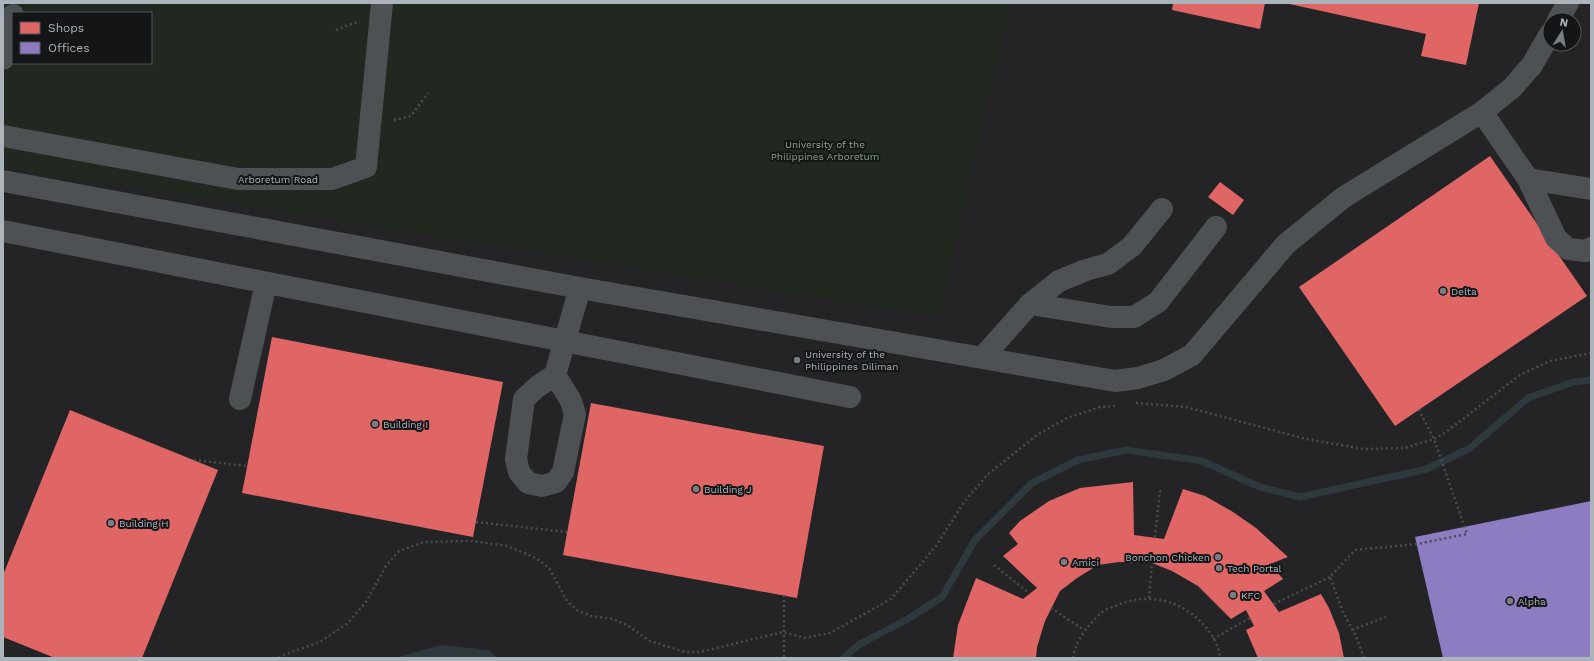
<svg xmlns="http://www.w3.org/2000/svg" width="1594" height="661" font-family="'Work Sans',sans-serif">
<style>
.built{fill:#242427;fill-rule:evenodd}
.green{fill:#212820;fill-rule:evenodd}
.water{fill:#2d393d}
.shops{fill:#e06666}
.offices{fill:#8e7cc3}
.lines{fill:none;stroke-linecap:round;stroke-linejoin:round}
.stream{stroke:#2d393d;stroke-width:7}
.path{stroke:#4a4c4e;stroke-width:2.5;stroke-dasharray:2 3;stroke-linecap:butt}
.minor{stroke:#4e5153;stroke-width:22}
.poi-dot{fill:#797e83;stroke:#141517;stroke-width:1.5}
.labels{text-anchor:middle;stroke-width:4;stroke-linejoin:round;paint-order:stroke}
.park-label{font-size:10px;fill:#89a583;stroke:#141517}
.street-label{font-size:10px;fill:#acb4bb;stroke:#141517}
.poi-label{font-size:10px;fill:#acb4bb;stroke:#141517;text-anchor:start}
</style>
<rect width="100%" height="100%" fill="#1a1a1b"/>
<path class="built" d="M3 3H1591V658H3ZM13 13H151V63H13ZM1550 20H1574V44H1550Z"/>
<path class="green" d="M3 3H1010L939 317 3 167ZM13 13H151V63H13Z"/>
<path class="water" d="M441 645 489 650 498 658H395Z"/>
<path class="shops" d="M1173 3H1265L1260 29 1172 10Z
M1285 3H1479L1466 65 1421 56 1426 34Z
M1490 156 1587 296 1395 426 1299 287Z
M1220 182 1244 200 1233 215 1208 197Z
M272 337 503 382 473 537 242 493Z
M591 403 824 446 797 598 563 555Z
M70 410 218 470 142 658H55L3 637V575Z
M1133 482 1134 535 1164 539 1183 489 1205 496 1233 512 1256 528 1288 557 1270 564 1283 579 1264 591 1279 612 1321 594 1329 608 1339 633 1344 658H1258L1246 630 1254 626 1246 610 1231 619 1198 586 1172 571 1152 563 1119 562 1098 565 1077 578 1060 591 1045 621 1037 647 1036 658H953L958 625 976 578 1023 599 1037 588 1003 556 1018 544 1009 533 1020 521 1049 501 1080 488Z"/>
<path class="offices" d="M1591 501V658H1443L1415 537Z"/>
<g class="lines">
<path class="stream" d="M843 658 860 644 906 620 942 597 975 540 1032 483 1078 460 1127 450 1202 461 1260 487 1300 497 1427 469 1470 448 1528 398 1573 382 1591 380"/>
<path class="path" d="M336 30 357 22
M394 120 411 116 428 93
M1136 403 1186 407 1306 439 1364 449 1405 448 1434 439 1446 432 1520 375 1550 361 1591 353
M194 460 247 466
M476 522 567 532
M1155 537 1160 490
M994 565 1030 594
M784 595V658
M1149 598 1152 563
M1274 604 1330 577
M1051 608 1084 630
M1352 630 1386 617
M1213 639 1250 618
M279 658 283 655 320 642 348 623 366 602 386 566 399 551 424 542 472 541 507 546 536 558 549 568 567 601 577 610 591 616 613 619 627 625 650 641 685 652H700L783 632 805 638 830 633 891 599 936 546 964 502 988 474 1037 435 1067 418 1100 407 1115 406
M1073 658C1074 646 1083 632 1091 623 1095 620 1098 615 1102 612 1105 610 1109 608 1113 607 1144 592 1178 598 1202 623 1211 632 1219 645 1220 658
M1364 658 1356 636 1343 612 1330 577 1355 550 1417 544 1467 534 1434 439 1419 410"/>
<path class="minor" d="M1558 20 1568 3
M3 59 13 15
M1482 112 1528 179 1556 238 1568 249 1586 251 1591 248
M3 136 238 179H332L366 167 382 3
M1528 179 1591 189
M3 181 580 288 1115 381 1138 378 1164 370 1192 355 1286 244 1344 197 1482 112 1512 88 1532 65 1550 34
M3 231 850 397
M1030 304 1111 317H1134L1158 302 1216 227
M982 358 1030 304 1059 281 1086 270 1108 264 1132 246 1162 209
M555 375 571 401 575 414 563 472 556 482 542 486 528 483 519 472 516 459 524 399 537 387 555 375 580 288
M240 399 266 283"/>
</g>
<g class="poi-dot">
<circle cx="1443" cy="291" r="4"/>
<circle cx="797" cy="360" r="4"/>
<circle cx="375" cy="424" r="4"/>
<circle cx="696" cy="489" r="4"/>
<circle cx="111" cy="523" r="4"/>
<circle cx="1218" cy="557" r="4"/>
<circle cx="1064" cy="562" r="4"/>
<circle cx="1219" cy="568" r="4"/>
<circle cx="1233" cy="595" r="4"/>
<circle cx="1510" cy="601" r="4"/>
</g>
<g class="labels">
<g class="park-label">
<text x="825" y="148">University of the<tspan x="825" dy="12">Philippines Arboretum</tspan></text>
</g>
<g class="street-label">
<text x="278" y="183">Arboretum Road</text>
</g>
<g class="poi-label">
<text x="1451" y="295">Delta</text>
<text x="805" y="358">University of the<tspan x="805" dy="12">Philippines Diliman</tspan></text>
<text x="383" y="428">Building I</text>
<text x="704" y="493">Building J</text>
<text x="119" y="527">Building H</text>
<text x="1210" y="561" text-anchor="end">Bonchon Chicken</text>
<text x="1072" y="566">Amici</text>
<text x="1227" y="572">Tech Portal</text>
<text x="1241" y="599">KFC</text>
<text x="1518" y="605">Alpha</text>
</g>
</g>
<rect width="1594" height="661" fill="none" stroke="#acb4bb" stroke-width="8"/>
<rect x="12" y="12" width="140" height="52" fill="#141517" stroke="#515559"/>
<rect x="20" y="22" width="20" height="12" fill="#e06666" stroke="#515559"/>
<text x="48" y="32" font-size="12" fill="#acb4bb">Shops</text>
<rect x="20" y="42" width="20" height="12" fill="#8e7cc3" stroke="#515559"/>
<text x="48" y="52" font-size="12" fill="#acb4bb">Offices</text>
<g transform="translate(1562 32) rotate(11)"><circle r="19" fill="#141517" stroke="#515559"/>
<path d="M0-3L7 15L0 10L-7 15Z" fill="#797e83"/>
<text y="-6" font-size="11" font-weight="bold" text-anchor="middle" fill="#acb4bb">N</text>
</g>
</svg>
